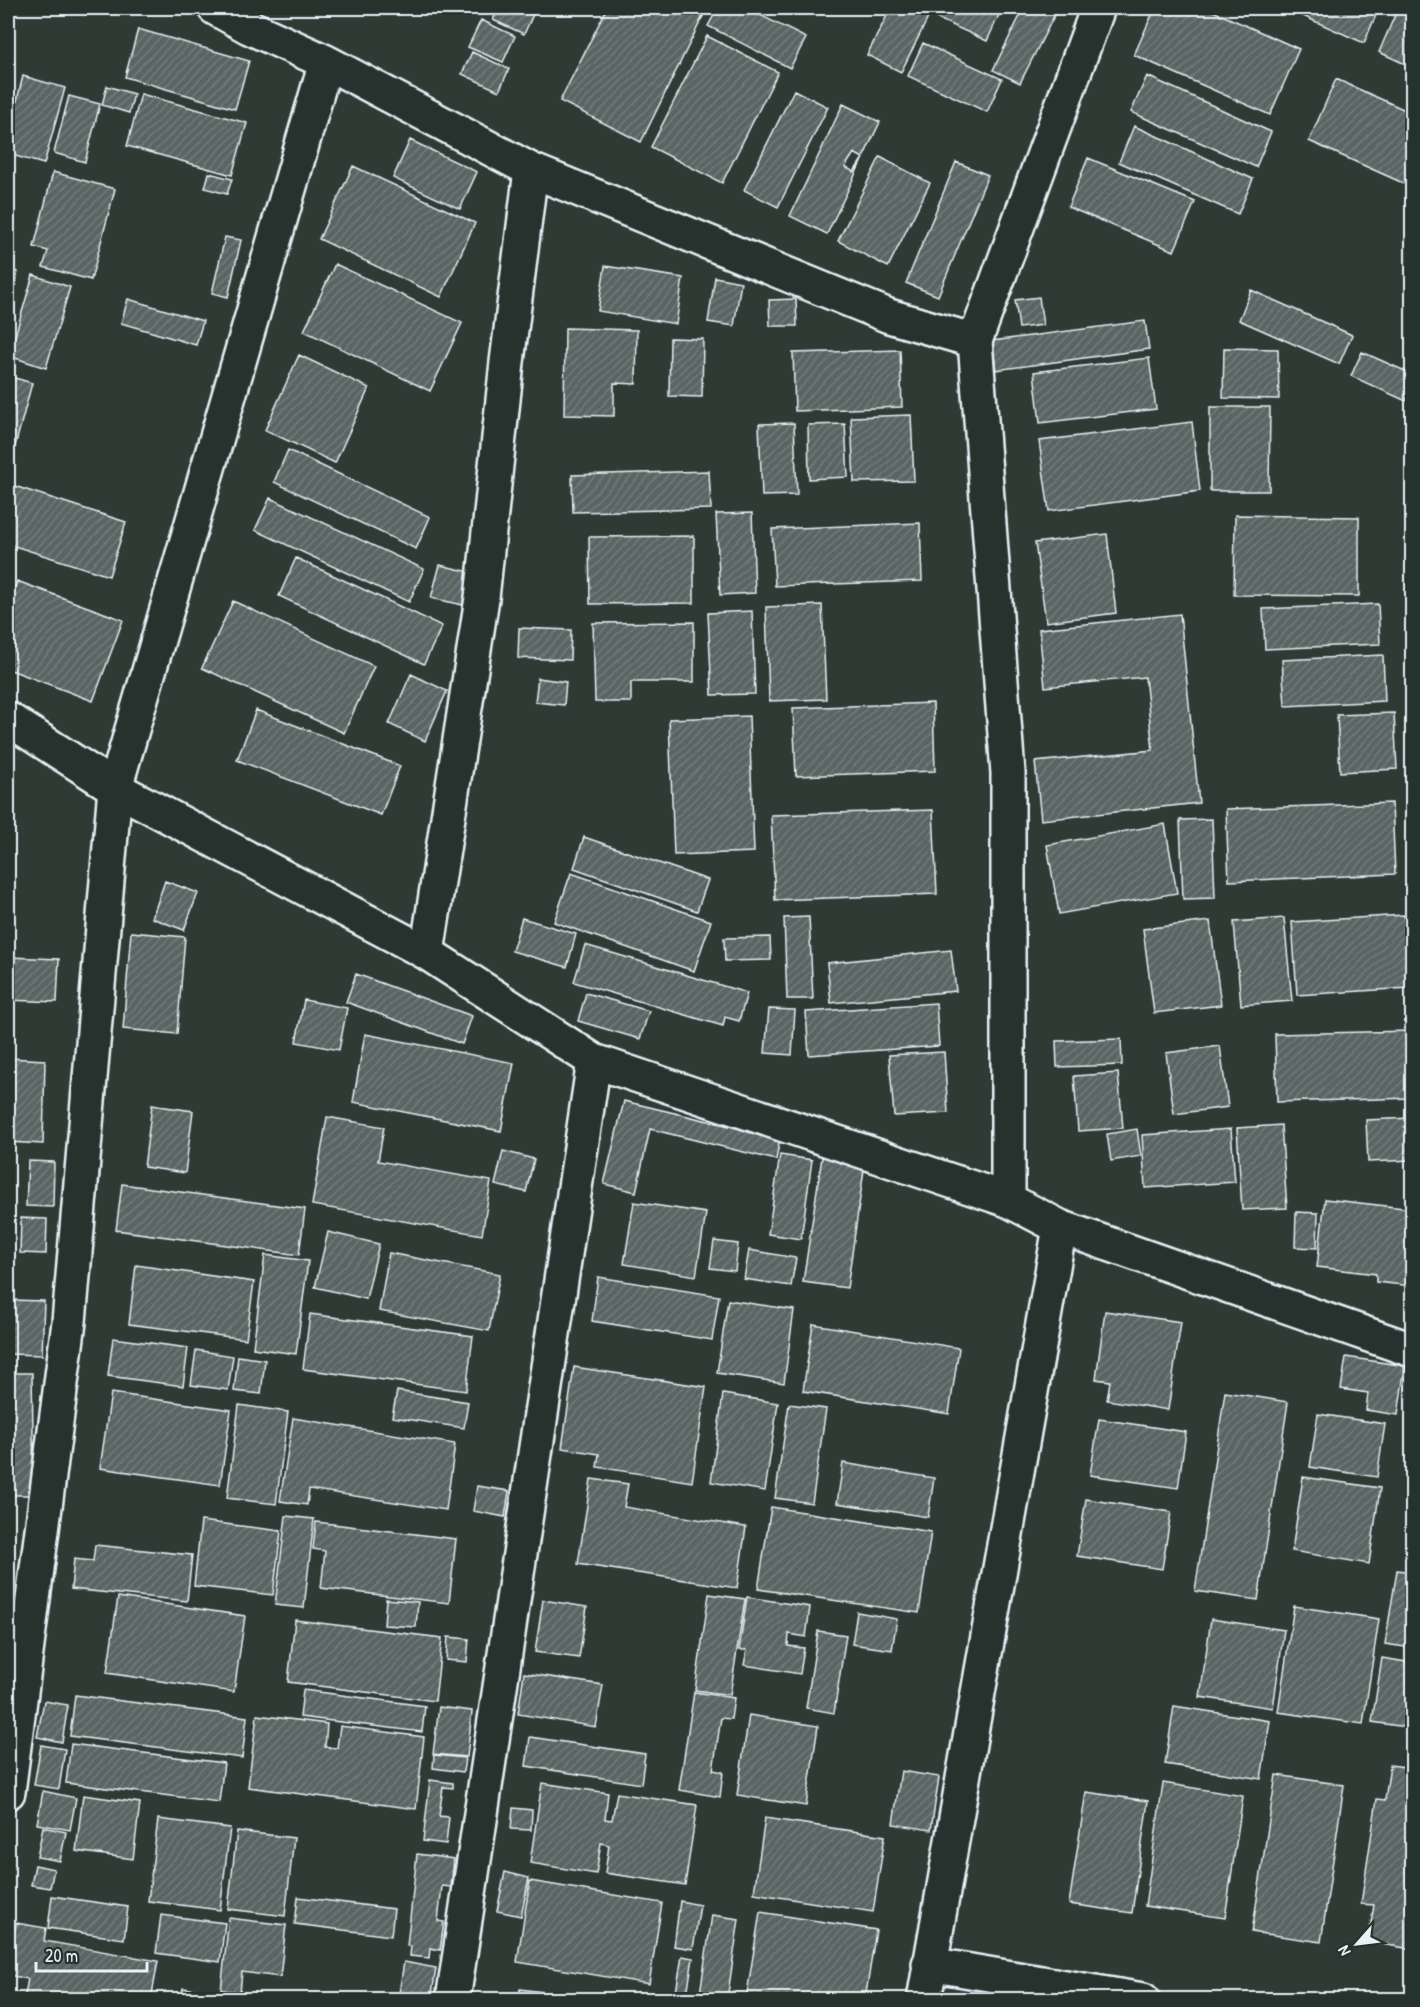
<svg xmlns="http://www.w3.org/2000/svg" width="1420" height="2007" font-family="'Patrick Hand',sans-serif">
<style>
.building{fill:url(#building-hatch);stroke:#e8f1f8;stroke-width:1.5;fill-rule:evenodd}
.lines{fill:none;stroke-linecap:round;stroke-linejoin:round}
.street-casing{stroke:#e8f1f8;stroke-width:38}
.street{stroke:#26332d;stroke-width:33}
</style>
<defs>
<pattern id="building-hatch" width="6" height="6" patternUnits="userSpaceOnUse" patternTransform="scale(1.5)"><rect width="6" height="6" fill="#596563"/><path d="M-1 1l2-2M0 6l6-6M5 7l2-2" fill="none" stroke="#717c7a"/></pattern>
</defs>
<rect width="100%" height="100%" fill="#2e3b35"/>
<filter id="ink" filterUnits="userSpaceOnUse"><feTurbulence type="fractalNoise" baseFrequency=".0167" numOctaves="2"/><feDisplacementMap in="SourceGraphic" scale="12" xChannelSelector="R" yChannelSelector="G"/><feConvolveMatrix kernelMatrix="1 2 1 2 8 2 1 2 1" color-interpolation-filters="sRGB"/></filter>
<g filter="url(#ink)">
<path class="building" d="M372 8H389L387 13Z
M498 8H536L524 34 493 20Z
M607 8H687L703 16 641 142 560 101Z
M718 8H746L806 38 790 68 708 26Z
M891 8H933L901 72 867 55Z
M941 8H1002L987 41 936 18Z
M1024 8H1058L1020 83 993 70Z
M1155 8H1206L1299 49 1270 115 1134 55Z
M1299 8H1379L1364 43 1296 13Z
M1398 8H1412V67L1379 52Z
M481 20 515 36 503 62 468 47Z
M138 29 249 61 235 109 125 77Z
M707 36 778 72 722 183 651 147Z
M923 43 1002 79 987 112 908 76Z
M472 52 509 69 499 91 462 74Z
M23 76 65 88 44 164 8 154V137Z
M1147 76 1271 132 1256 167 1131 112Z
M1336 79 1412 113V187L1309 141Z
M107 86 134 94 129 113 102 105Z
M794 90 828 107 778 207 744 190Z
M141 94 247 123 232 175 127 146Z
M69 96 100 104 85 162 54 153Z
M843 104 880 122 827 234 790 216ZM854 153 863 158 854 172 845 167Z
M1134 126 1253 179 1238 214 1119 162Z
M410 140 477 172 460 209 393 178Z
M880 157 930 183 888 267 838 241Z
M1088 158 1195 202 1174 251 1068 207Z
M956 162 988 175 938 296 906 283Z
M353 166 475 223 441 297 319 239Z
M53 172 115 189 91 280 43 267 48 251 34 247Z
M209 173 232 179 227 194 205 188Z
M225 237 241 240 228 297 212 293Z
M335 264 462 323 430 391 304 331Z
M605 266 683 278 676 324 598 311Z
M8 269 18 272 8 309Z
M33 275 70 287 46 368 9 356Z
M715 277 741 282 734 326 708 322Z
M1251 290 1352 335 1339 364 1239 320Z
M1039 297 1043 325 1019 328 1015 300Z
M128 299 203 321 196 345 121 323Z
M796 299 797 326H770L769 300Z
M1145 321 1149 349 996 370 992 341Z
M565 328 637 330 636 384 614 383V416L564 415Z
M670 338 703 339 702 397 669 396Z
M1224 348 1278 349 1279 399 1223 398Z
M900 350 902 407 795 411 793 353Z
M1362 352 1412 374V386L1406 401 1351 376Z
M299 355 369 388 335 463 265 430Z
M1149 358 1156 409 1040 423 1034 372Z
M8 376 32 383 10 465 8 464Z
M1210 407H1270L1269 491H1210Z
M911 415 914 481 854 482 851 417Z
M1192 422 1200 491 1049 511 1039 441Z
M794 423 797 495 762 496 759 424Z
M845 424 848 477 809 479 808 425Z
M288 450 430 517 416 549 274 482Z
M709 471 711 509 573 512 572 475Z
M8 484 126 522 109 576 8 544Z
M270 498 424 569 409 602 255 530Z
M752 513 755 593 720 595 716 514Z
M1235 515 1359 517V596L1234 595Z
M920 523 922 581 775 586 772 529Z
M1107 534 1116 613 1046 622 1035 543Z
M694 536V603L590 604 589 537Z
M296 558 442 626 424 664 279 596Z
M440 565 470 572 463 605 431 598Z
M17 581 123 620 93 701 8 669V607Z
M233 601 374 666 344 733 202 668Z
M1378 604 1380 644 1265 649 1263 609Z
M822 605 826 699 769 701 766 607Z
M752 611 755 694 712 695 708 613Z
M1180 614 1199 803 1041 820 1035 762 1153 750 1145 677 1045 687 1039 629Z
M694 622V682H631V702H595L593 623Z
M519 628 571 630 570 660 518 658Z
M1383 655 1385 701 1285 706 1282 660Z
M411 674 447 691 425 741 389 724Z
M538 678 566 682 564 705 535 702Z
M933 703 935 771 796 776 793 708Z
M256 710 400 766 381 815 237 760Z
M1394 713 1397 769 1340 772 1337 715Z
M749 716 754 852 674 855 669 719Z
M1392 803 1395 874 1229 881 1226 809Z
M933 810 937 894 775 900 771 815Z
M1212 819 1215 898 1183 899 1180 820Z
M1165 824 1177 893 1059 914 1047 845Z
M584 837 708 880 697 911 574 868Z
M571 873 711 921 694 971 554 922Z
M165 881 198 893 184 930 152 918Z
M1404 915 1409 988 1297 995 1292 922Z
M809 917 813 999H787L784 918Z
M522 918 576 934 567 967 512 951Z
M1284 918 1292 1001 1241 1005 1234 922Z
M1210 921 1221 1005 1154 1013 1143 929Z
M131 932 185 937 177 1034 123 1029Z
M770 937 771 960 725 961 724 938Z
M585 945 747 993 739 1021 725 1017 723 1026 574 982Z
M951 950 956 991 831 1003 827 963Z
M8 957 59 959 57 1002 8 1000Z
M356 974 472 1016 462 1044 346 1002Z
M586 993 649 1011 640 1039 578 1021Z
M304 1000 347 1008 339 1050 296 1042Z
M936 1003 939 1046 809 1055 806 1012Z
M769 1009 795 1010 792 1055 765 1053Z
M1412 1031V1098L1277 1102 1275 1034Z
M365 1034 514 1063 501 1131 353 1102Z
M1121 1039 1122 1065 1057 1067 1056 1041Z
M1220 1046 1228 1107 1174 1114 1166 1053Z
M944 1052 948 1113 894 1116 889 1055Z
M8 1058 45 1060 43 1144 8 1142Z
M1118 1073 1123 1128 1078 1131 1074 1076Z
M624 1101 780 1138 776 1160 650 1129 636 1192 604 1184Z
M152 1105 193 1111 185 1173 144 1167Z
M327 1117 384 1127 378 1161 491 1181 482 1235 312 1205Z
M1412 1118V1160L1368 1162 1366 1120Z
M1281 1125 1287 1208 1242 1210 1237 1128Z
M1137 1129 1141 1156 1111 1161 1107 1134Z
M1231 1129 1235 1182 1145 1188 1142 1135Z
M503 1151 534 1159 526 1192 495 1185Z
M780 1155 812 1160 801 1239 768 1234Z
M822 1157 865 1163 847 1288 803 1282Z
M28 1161 54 1162 53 1207 26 1206Z
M122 1184 305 1209 299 1255 116 1230Z
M1325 1199 1412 1209V1286L1376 1282V1274L1317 1267Z
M634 1202 706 1213 696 1276 624 1264Z
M1296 1212 1318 1213 1317 1248 1295 1247Z
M21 1218 47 1219 46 1254 20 1253Z
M328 1232 379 1244 366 1299 315 1287Z
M714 1241 738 1244 735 1271 710 1268Z
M749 1250 796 1258 791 1286 744 1279Z
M389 1253 500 1274 489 1331 379 1311Z
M265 1255 308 1261 296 1354 253 1348Z
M136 1265 254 1282 246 1339 129 1324Z
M598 1277 719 1296 712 1340 592 1321Z
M10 1300 44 1301 42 1355 9 1354Z
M728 1300 794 1310 784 1383 717 1373Z
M1105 1311 1181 1322 1168 1410 1107 1400 1110 1381 1096 1379Z
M310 1314 473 1336 466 1391 303 1369Z
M813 1324 959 1348 949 1414 803 1391Z
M113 1338 188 1348 183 1386 108 1376Z
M196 1350 233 1356 228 1390 191 1385Z
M238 1356 265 1360 261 1394 234 1391Z
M1346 1357 1405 1366 1398 1415 1366 1410 1368 1393 1341 1389Z
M574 1367 706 1387 692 1482 597 1467 599 1454 562 1448Z
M8 1373H32L34 1495H8Z
M397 1391 468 1402 464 1428 392 1417Z
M1225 1392 1288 1402 1258 1600 1195 1591Z
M111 1393 231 1410 220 1485 100 1468Z
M723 1394 778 1403 765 1491 711 1482Z
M789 1404 826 1409 812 1503 775 1498Z
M239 1405 288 1412 276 1504 227 1498Z
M1318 1414 1385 1424 1377 1477 1310 1467Z
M293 1418 455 1444 446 1510 309 1489 307 1505 280 1501Z
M1099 1419 1186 1432 1178 1488 1090 1475Z
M843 1463 934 1478 928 1517 837 1503Z
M1303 1477 1380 1488 1369 1564 1292 1551Z
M591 1479 628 1484 624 1507 746 1527 737 1588 578 1564Z
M477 1486 509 1491 505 1517 473 1511Z
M1086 1499 1171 1512 1162 1569 1077 1556Z
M771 1507 931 1532 919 1613 758 1589Z
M286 1516 314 1519 304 1608 275 1605Z
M201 1521 281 1531 273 1595 194 1586Z
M316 1522 456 1539 449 1603 321 1588 325 1551 313 1549Z
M95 1545 192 1555 187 1601 71 1589 74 1559 93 1561Z
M1397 1570 1412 1572V1648L1385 1644Z
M709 1594 745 1599 730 1695 695 1690Z
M118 1597 245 1616 234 1692 107 1673Z
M747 1597 810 1607 806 1637 789 1634 788 1646 804 1648 800 1674 744 1665 747 1650H739Z
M386 1599 418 1602 416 1627 384 1625Z
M543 1600 587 1607 579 1658 535 1652Z
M1294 1606 1379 1619 1363 1724 1278 1712Z
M857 1612 897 1619 892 1650 852 1644Z
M1211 1619 1284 1630 1273 1708 1200 1697Z
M295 1620 442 1638 435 1701 288 1682Z
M818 1631 846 1635 834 1713 806 1708Z
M448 1637 469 1639 467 1662 446 1660Z
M1382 1658 1412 1663V1728L1372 1722Z
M524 1673 603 1685 596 1727 518 1714Z
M303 1690 425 1706 422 1732 300 1717Z
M694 1692 734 1698 731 1719 721 1718 713 1770 723 1772 720 1797 679 1790Z
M75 1695 247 1717 242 1758 70 1736Z
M44 1701 68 1705 62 1742 37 1737Z
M1174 1706 1270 1721 1261 1779 1165 1764Z
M439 1707 472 1711 467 1757 433 1754Z
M257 1715 327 1724 325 1747 337 1748 340 1726 424 1737 416 1809 248 1787Z
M749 1715 818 1726 806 1806 737 1795Z
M530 1737 645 1754 641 1784 526 1766Z
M71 1744 224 1763 219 1802 66 1783Z
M41 1745 65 1749 59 1789 34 1785Z
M434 1755 465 1758 463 1772 433 1768Z
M1390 1765 1412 1768V1949L1368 1942 1374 1905 1361 1904 1377 1799 1385 1800Z
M901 1771 939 1777 931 1830 893 1824Z
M1276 1775 1344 1785 1321 1942 1252 1932Z
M430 1780 453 1783V1788L443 1787 439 1816 449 1817 446 1844 423 1841Z
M542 1783 608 1793 605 1819 612 1820 617 1793 697 1805 685 1885 605 1873 609 1845 601 1843 596 1874 530 1863Z
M1163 1783 1243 1796 1225 1918 1145 1906Z
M43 1791 76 1798 70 1830 37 1824Z
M1086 1792 1148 1801 1132 1913 1069 1904Z
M83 1795 140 1803 133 1859 76 1851Z
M513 1808 532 1810 531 1830 511 1829Z
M765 1818 885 1836 873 1912 754 1893Z
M158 1819 230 1828 220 1910 148 1901Z
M43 1827 66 1832 60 1861 37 1857Z
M237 1831 294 1838 285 1916 228 1909Z
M417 1854 454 1859 451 1887 442 1886 438 1921 444 1922 440 1950 430 1948 429 1958 410 1956 411 1946H407Z
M35 1865 54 1869 50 1888 31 1885Z
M505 1872 529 1878 521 1916 497 1911Z
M530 1881 662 1903 649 1984 517 1962Z
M52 1896 128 1907 124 1939 48 1928Z
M298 1897 394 1909 391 1936 295 1924Z
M680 1901 700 1905 693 1949 674 1946Z
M760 1912 876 1930 865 2000H746Z
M161 1915 225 1923 220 1962 156 1953Z
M712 1915 739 1919 727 2000H699Z
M229 1918 286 1925 280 1977 242 1972 240 1992 221 1990Z
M16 1923 46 1928 44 1941 158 1961 151 2000H24L28 1979 8 1975Z
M682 1956 693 1958 686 2000 675 1998Z
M404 1962 436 1968 431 2000H398Z
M183 1988 218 1993 217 2000H181Z
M520 1989 604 2000H519Z
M330 1995 356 2000H330Z"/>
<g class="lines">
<g class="street-casing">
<path id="street" d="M215 8 249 27 326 62 531 170 889 316 975 341
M8 719 115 788 427 953 594 1061 1008 1200 1060 1227 1412 1350
M427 953 482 598 507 362 531 170
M1008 1200V773L975 341 1098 8
M8 1792 69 1322 115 788 326 62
M929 1964 1143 2000
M453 2000 594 1061
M924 2000 1060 1227"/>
</g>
<use href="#street" class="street"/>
</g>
</g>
<rect width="1420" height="2007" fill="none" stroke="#26332d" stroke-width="30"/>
<rect x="15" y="15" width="1390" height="1977" fill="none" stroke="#e8f1f8" stroke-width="2" filter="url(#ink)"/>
<g transform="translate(1357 1944) rotate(242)" stroke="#26332d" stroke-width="4.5" paint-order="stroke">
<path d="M0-4.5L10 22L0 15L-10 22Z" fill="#e8f1f8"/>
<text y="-9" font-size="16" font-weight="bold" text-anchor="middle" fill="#e8f1f8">N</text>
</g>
<path d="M36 1962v9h111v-9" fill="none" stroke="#e8f1f8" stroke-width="3"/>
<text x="45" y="1962" font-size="18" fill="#e8f1f8" stroke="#26332d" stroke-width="4.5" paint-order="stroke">20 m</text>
</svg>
